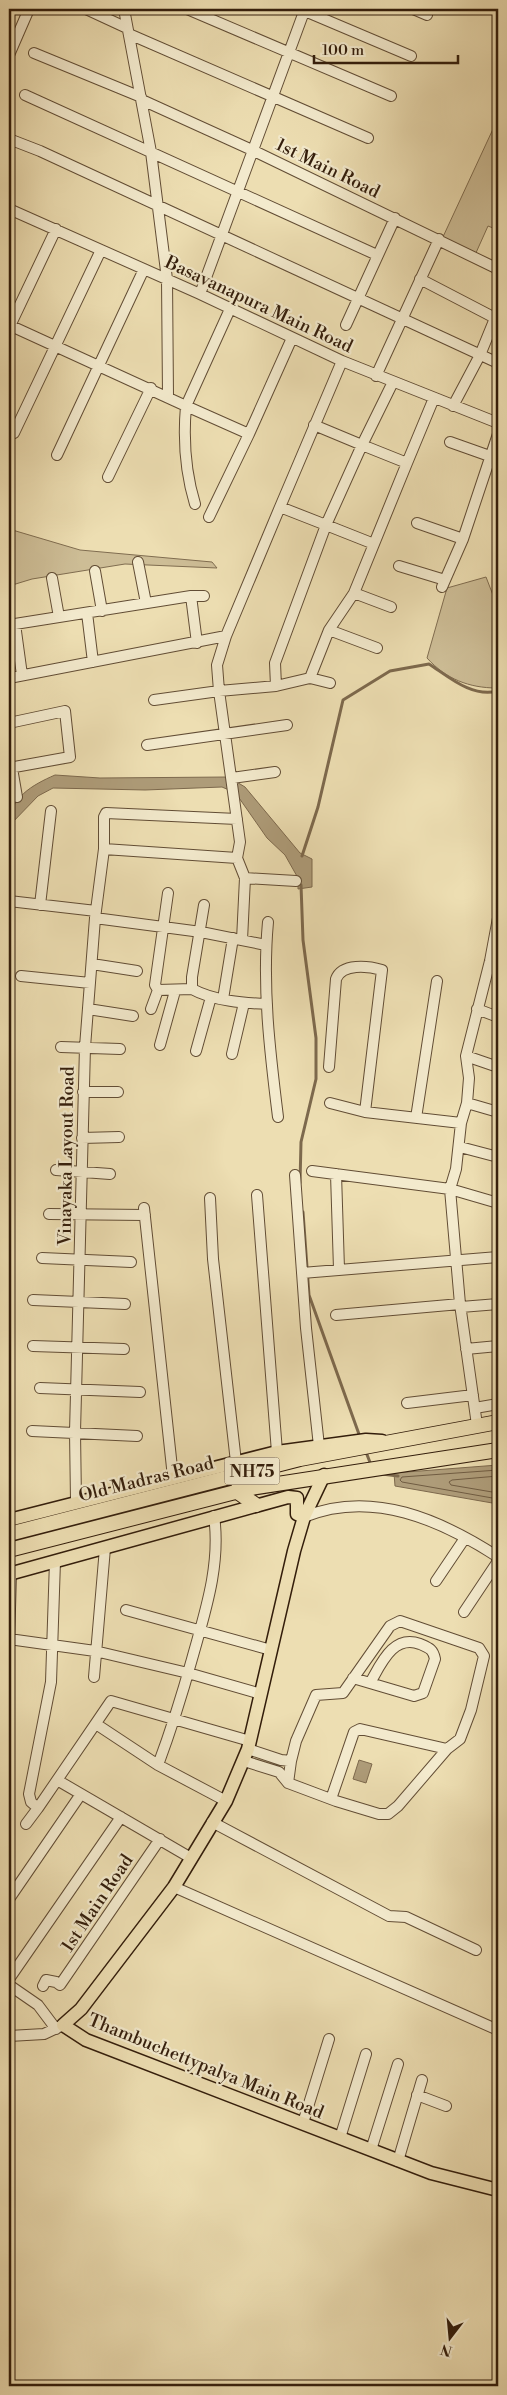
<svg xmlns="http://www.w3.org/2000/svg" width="507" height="2395" font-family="'Libre Bodoni',serif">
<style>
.green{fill:#cdbd96;stroke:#806d50}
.water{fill:#ae9c79;stroke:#7d694d}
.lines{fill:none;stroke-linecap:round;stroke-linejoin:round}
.shore{stroke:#705c42;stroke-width:1}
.stream{stroke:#7d694d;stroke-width:3}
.minor-casing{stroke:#624d35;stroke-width:12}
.major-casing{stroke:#331d0b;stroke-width:15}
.highway-casing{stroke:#331d0b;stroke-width:16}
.minor{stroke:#f3eacd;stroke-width:10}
.major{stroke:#eddeb2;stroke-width:12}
.highway{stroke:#eddeb2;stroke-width:14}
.labels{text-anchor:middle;stroke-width:4.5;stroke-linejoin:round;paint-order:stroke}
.shield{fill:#f3eacd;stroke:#6d5a45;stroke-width:1}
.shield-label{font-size:16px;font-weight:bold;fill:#331d0b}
.street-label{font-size:18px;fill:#331d0b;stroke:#f3eacd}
</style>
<rect width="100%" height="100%" fill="#eddeb2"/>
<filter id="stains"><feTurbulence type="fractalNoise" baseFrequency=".004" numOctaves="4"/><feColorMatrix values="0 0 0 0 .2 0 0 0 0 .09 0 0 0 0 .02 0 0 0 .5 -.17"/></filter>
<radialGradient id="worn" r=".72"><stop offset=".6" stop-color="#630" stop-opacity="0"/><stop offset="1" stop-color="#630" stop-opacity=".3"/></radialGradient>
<path class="green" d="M493 129 498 132V230L488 226 475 255 442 239Z
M9 529 80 550 212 562 217 568 125 564 32 579 9 586Z
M486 577 498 608 497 688C469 688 446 679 427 658L447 588Z"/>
<path class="water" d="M55 775 100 778 227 777 229 790 222 787 145 790 53 788 38 796 9 826C9 798 32 785 55 775Z
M235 781 245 787 300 853 312 859V887L298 889V878L285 855 267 838 237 795Z
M498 1465V1504L395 1486 394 1473Z
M359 1760 372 1764 366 1783 353 1779Z"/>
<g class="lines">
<path class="shore" d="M498 1470 402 1477 400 1480 402 1482 498 1499
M498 1476 452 1480 449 1482 451 1485 498 1493"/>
<path class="stream" d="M302 856 318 807 343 700 390 671 429 664C449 677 472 698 498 691
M300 1183 301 1142 316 1079V1038L303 940 301 885
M303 1212 309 1295 360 1437
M366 1452 371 1465
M382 1474 398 1476"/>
<g class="minor-casing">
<path id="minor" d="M86 9 127 28
M124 9 151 152 167 279 168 396
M187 9 391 96
M300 9 411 56
M413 9 427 15
M129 34 368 138
M34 53 141 97
M9 55 29 9
M25 95 377 255
M142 100 252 150 498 269
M9 139 40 151 498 363
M9 209 200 294 342 361 498 423
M420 279 495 318
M200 294 305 9
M230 309 186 406 249 434 292 338
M9 325 186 406C183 440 185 471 195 504
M346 325 395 218
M9 328 56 229
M376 376 439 239
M453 406 480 355 498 311
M314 425 362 445 393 382
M14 433 101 250
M450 442 498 459
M57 455 144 269
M407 463 434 398
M108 477 151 388
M280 507 342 361
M209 517 249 434
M417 523 463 539
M138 562 146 603
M399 566 445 580
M95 571 102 611
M52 578 59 617
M442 587 463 539 498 434
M354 593 391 607
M191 596 197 643
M87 613 93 662
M329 630 377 648
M226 636 280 507 326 525 362 445 407 463 354 593 329 630 310 678 276 686 219 691 240 842 237 858
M22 675 15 624 191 596H204
M9 678 226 636 217 665 219 691 154 700
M310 678 330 683
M276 686 275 663 326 525 374 544
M9 723 65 711 70 757 9 768
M147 745 287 725
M12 768 17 797
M232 778 275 772
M104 849 237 858 245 878 296 881
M9 901 96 911
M40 905 51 811
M204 905 192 977V989C214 1001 243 1003 267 1004
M95 918 201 932 266 945
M268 922C262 987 270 1053 278 1117
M242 940 245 878
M92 964 137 971
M21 976 90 983
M158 990 192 989
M223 999 233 938
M88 1009 133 1016
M151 1009 158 990 155 985 168 893
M477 1009 498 1017
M160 1045 175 991
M61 1047 120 1049
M196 1051 211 997
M232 1054 244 1003
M466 1056 498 1067
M329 1067 336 979C342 963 368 966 382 970L365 1112
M83 1092H118
M330 1103 365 1112 461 1123
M467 1103 498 1112
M416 1118 437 981
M82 1138 119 1137
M460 1147 498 1157
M56 1170 110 1174
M312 1171 450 1189 498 1203
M336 1174 339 1269
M295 1175 306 1328 319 1446
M257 1195 277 1452
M210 1198 213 1259 236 1462
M144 1208 173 1477
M49 1214 145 1215
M42 1258 131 1262
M302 1273 498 1257
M33 1300 125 1304
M461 1307 498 1304
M336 1315 460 1304
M33 1346 124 1349
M466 1349 498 1346
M40 1388 140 1392
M407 1403 473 1395
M475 1408 498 1404
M477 1425 460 1304 450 1189 456 1169 461 1123 467 1103 469 1078 466 1056 490 961 498 918
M32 1431 137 1436
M76 1501 75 1432 85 1047 95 918 104 849V817L106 813 237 819
M304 1517C372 1489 441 1520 498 1557
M55 1561 51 1682 29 1794 31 1802 38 1808 111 1701 250 1741
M436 1581 465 1538
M126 1610 271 1650
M464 1612 498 1561
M9 1639 95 1651 188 1673 261 1694
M9 1644 11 1573
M94 1677 105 1548
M353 1678 414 1696 423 1693 435 1659C433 1649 429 1648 420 1644 393 1634 381 1664 370 1683
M96 1724 158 1765 226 1801
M244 1761 279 1772 288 1783 336 1801 379 1814H388L398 1806 447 1749 460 1739 471 1710 484 1656 479 1648 400 1621 390 1626 343 1693 316 1695 296 1741 291 1761 281 1760 248 1749
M158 1765C171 1730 182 1695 192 1659 205 1612 221 1565 214 1516
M57 1780 191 1858
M288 1783 291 1761
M331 1799 354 1732 360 1729 447 1749
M212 1822 389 1916 406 1917 476 1950
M26 1824 38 1808
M174 1887 498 2030
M9 1899 81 1794
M9 1979 121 1817
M9 1985 38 2005 56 2029
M43 1986 46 1980 56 1982 60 1985 160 1839
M9 2036 44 2034 61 2026
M417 2095 446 2106
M303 2123 329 2039
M340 2138 366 2054
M371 2150 398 2064
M398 2161 422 2080"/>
</g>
<g class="major-casing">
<path id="major" d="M324 1475 304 1517 294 1551 248 1749 226 1801 174 1887 81 2009 63 2025 86 2040 431 2173 498 2190
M9 1520 277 1452 366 1440 382 1441
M9 1574 288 1497 297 1498V1514L304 1517"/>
</g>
<g class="highway-casing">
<path id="highway" d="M236 1491 256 1505
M9 1534 300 1459 498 1422
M9 1550 251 1488 498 1450"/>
</g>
<use href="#minor" class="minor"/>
<use href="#major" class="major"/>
<use href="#highway" class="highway"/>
</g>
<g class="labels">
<rect class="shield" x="224.5" y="1457.5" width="55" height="27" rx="4"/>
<g class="shield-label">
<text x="252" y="1477">NH75</text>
</g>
<g class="street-label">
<text transform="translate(328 168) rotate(26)" y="6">1st Main Road</text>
<text transform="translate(259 304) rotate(25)" y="6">Basavanapura Main Road</text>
<text transform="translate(66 1156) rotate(-89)" y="6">Vinayaka Layout Road</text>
<text transform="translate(146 1479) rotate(-14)" y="6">Old Madras Road</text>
<text transform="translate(97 1903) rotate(-56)" y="6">1st Main Road</text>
<text transform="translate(206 2066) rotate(22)" y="6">Thambuchettypalya Main Road</text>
</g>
</g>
<rect width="507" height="2395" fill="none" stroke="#eddeb2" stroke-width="30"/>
<rect x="10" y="10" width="487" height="2375" fill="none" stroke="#331d0b" stroke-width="2.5"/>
<rect x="15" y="15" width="477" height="2365" fill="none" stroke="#331d0b"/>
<g transform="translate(450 2338) rotate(196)" stroke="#f3eacd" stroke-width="4" paint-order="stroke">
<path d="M0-4L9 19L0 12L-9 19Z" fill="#331d0b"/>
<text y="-8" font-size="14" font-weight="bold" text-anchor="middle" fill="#331d0b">N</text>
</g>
<path d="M314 55v8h144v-8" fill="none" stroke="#331d0b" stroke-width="2.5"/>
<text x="322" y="55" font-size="15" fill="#331d0b" stroke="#f3eacd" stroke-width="4" paint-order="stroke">100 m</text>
<rect width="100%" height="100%" filter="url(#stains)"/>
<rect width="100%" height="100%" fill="url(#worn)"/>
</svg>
